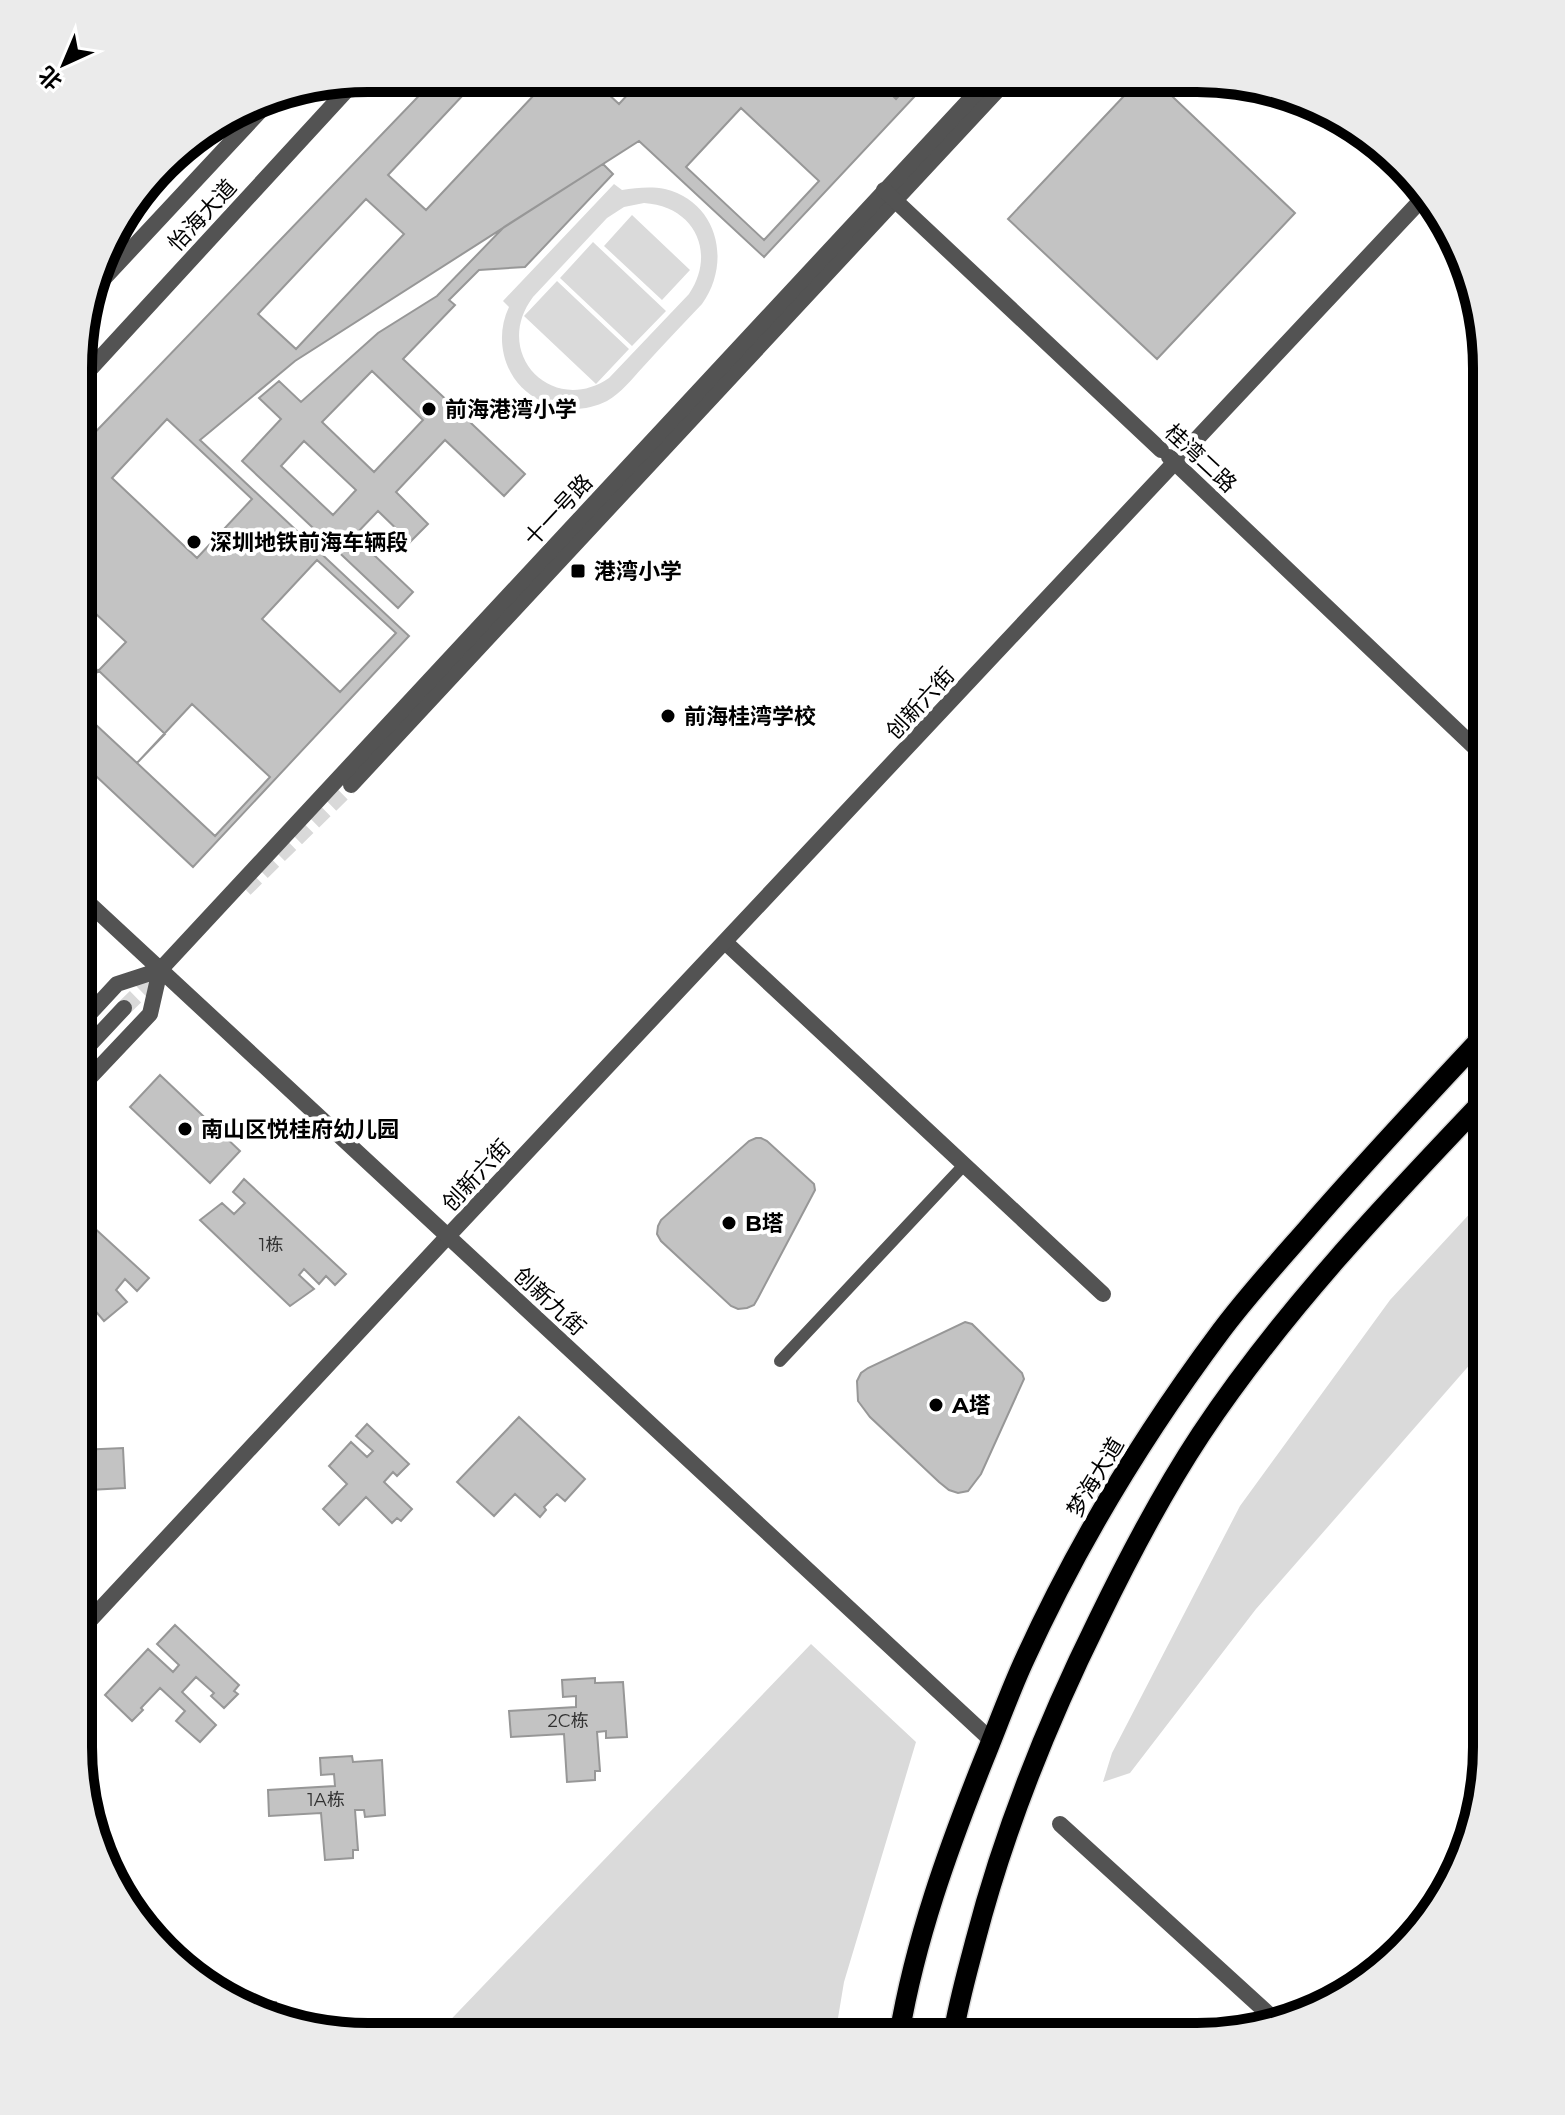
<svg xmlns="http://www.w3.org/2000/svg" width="1565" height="2115" font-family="Montserrat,'Noto Sans SC',sans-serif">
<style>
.green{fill:#dadada;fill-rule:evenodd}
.building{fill:#c3c3c3;stroke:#979797;stroke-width:2;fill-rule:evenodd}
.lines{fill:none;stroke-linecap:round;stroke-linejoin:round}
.minor-tunnel{stroke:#d9d9d9;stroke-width:16;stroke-dasharray:16 8;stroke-linecap:butt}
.primary-casing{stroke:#dbdbdb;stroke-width:23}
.service{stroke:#535353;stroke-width:12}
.minor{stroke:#535353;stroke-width:16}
.tertiary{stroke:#535353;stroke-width:16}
.primary{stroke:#000;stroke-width:20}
.tertiary-bridge{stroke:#535353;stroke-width:16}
.poi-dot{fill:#000;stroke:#fff;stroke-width:3}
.labels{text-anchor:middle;stroke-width:8;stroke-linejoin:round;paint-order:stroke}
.number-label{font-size:18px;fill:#313131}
.street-label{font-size:22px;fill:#000;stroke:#fff}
.poi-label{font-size:22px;font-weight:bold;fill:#000;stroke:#fff;text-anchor:start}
.rim{fill:none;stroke:#000;stroke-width:10}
</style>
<rect width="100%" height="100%" fill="#fff"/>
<path class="green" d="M614 184 622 190C636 188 650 186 665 189 718 202 732 262 702 304 682 325 662 346 643 367 632 379 621 393 607 401 591 409 570 412 553 406 537 401 523 391 514 378 500 357 498 330 509 307L503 301ZM644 203C694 206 717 252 689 294L609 378C552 417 491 353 533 297L607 218 624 207Z
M632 215 690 270 662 300 604 246Z
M593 242 666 311 632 346 560 278Z
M557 281 629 349 596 384 524 316Z
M1487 1195V1345L1256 1609 1130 1773 1103 1782 1112 1753 1240 1506 1390 1300Z
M811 1644 916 1742 844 1982 835 2036 436 2035Z"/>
<path class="building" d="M436 78 930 80 764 257 639 141 295 361 200 440 409 636 193 867 80 761V448Z
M479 78H516L534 95 426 210 388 175Z
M592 79H642L619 104Z
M876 79 914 80 896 99Z
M1139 80H1155L1295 213 1157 359 1008 219Z
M741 108 819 181 764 240 686 167Z
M603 164 613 174 525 267 479 270 449 300 455 305 403 359 525 474 504 496 445 440 396 492 428 524 410 542 378 511 354 536 413 592 398 608 242 461 281 419 259 398 279 381 301 402 378 333 437 296 504 227ZM372 371 423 420 374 472 322 422ZM304 441 356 490 333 515 281 466Z
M366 199 404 234 296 349 258 314Z
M167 419 252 499 197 558 112 478Z
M317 560 396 633 340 692 262 619Z
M80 599 126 642 80 690Z
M98 670 165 734 137 763 80 710V690Z
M192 704 270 777 215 836 137 763Z
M160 1075 240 1151 210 1183 130 1107Z
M756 1138H761L767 1141 814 1184 815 1190 758 1298 754 1305 747 1308 738 1309 731 1306 661 1241 657 1234 658 1226 661 1220 749 1141Z
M244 1179 346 1274 335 1285 326 1276 319 1284 304 1269 299 1275 314 1289 290 1306 200 1220 222 1203 234 1214 245 1203 233 1192Z
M79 1214 149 1278 137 1291 125 1279 116 1290 127 1302 104 1321 79 1292V1274L86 1267 79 1261Z
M965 1322 972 1324 1022 1373 1024 1379 981 1474 968 1491 958 1493 949 1490 939 1482 870 1417 858 1401 857 1381 861 1373 868 1368Z
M519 1417 585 1479 565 1501 557 1494 544 1507 546 1510 540 1517 515 1494 494 1516 457 1482Z
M367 1424 409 1464 397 1476 393 1472 384 1482 412 1509 401 1521 397 1518 392 1523 366 1497 339 1525 323 1509 347 1484 329 1466 351 1442 367 1457 373 1451 356 1436Z
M123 1448 125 1488 89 1490 91 1524 78 1525 79 1450Z
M175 1625 239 1685 234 1691 238 1694 224 1708 211 1696 214 1693 196 1677 182 1692 216 1725 200 1742 176 1721 185 1711 160 1688 141 1708 143 1710 132 1721 105 1695 148 1649 173 1672 179 1665 157 1644Z
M595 1678V1683L623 1682 627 1737 606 1738V1731L597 1732 600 1771H595V1780L567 1782 564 1734 511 1737 509 1711 576 1707V1696L563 1697 562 1680Z
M352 1756 353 1762 382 1760 385 1815 365 1817 364 1810H355L358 1850H353V1858L325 1860 321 1813 269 1816 268 1790 335 1786 334 1774 321 1775 320 1758Z
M276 2002 277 2014 262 2009H264L263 2003Z"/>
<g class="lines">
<path class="minor-tunnel" d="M245 889 351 785
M124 1008 163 970"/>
<g class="primary-casing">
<path id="primary" d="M899 2036C915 1940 948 1849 984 1759 997 1727 1009 1694 1023 1663 1076 1546 1144 1434 1221 1331 1248 1295 1278 1262 1307 1229 1365 1162 1426 1097 1487 1032
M953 2036C958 2004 967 1973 975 1942 1004 1830 1047 1723 1098 1620 1129 1556 1162 1493 1201 1434 1283 1311 1385 1204 1487 1097"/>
</g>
<path class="service" d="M780 1361 964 1165"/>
<path class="minor" d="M351 785 1007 80
M725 942 1103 1294
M79 1056 124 1008
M78 1633 448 1236
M1060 1824 1274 2019"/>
<path class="tertiary" d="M94 289 277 93
M80 380 356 80
M1169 457 1487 759
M80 895 991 1740
M79 1025 117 984 160 970 988 80
M79 1089 150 1014 160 970
M448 1236 1423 198"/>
<use href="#primary" class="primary"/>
<path class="tertiary-bridge" d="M884 190 1161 450"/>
</g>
<g class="poi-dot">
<circle cx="429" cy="409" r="8"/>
<circle cx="194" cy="542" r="8"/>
<rect x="570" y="563" width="16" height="16" rx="4"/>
<circle cx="668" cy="716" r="8"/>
<circle cx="185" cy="1129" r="8"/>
<circle cx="729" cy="1223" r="8"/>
<circle cx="936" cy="1405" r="8"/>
</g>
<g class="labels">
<g class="number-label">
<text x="271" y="1251">1栋</text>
<text x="568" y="1727">2C栋</text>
<text x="326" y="1806">1A栋</text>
</g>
<g class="street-label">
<text transform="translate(202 215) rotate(-47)" y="8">怡海大道</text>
<text transform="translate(1201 458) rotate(43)" y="8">桂湾二路</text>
<text transform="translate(558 510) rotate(-47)" y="8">十一号路</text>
<text transform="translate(920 703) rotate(-47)" y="8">创新六街</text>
<text transform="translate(476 1175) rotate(-47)" y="8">创新六街</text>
<text transform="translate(550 1301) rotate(43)" y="8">创新九街</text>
<text transform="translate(1095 1477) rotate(-59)" y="8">梦海大道</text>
</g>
<g class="poi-label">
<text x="445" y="417">前海港湾小学</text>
<text x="210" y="550">深圳地铁前海车辆段</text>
<text x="594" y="579">港湾小学</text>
<text x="684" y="724">前海桂湾学校</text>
<text x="201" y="1137">南山区悦桂府幼儿园</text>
<text x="745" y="1231">B塔</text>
<text x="952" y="1413">A塔</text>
</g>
</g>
<path d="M0 0H1565V2115H0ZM368 92H1197A276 276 0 0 1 1473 368V1747A276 276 0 0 1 1197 2023H368A276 276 0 0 1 92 1747V368A276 276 0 0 1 368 92Z" fill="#ebebeb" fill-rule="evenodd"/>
<path class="rim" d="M368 92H1197A276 276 0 0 1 1473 368V1747A276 276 0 0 1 1197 2023H368A276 276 0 0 1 92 1747V368A276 276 0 0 1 368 92Z"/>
<g transform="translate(64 64) rotate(224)" stroke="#ffffff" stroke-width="6" paint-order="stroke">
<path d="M0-6L14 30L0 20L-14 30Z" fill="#000000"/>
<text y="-12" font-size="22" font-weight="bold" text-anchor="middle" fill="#000000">北</text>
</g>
</svg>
